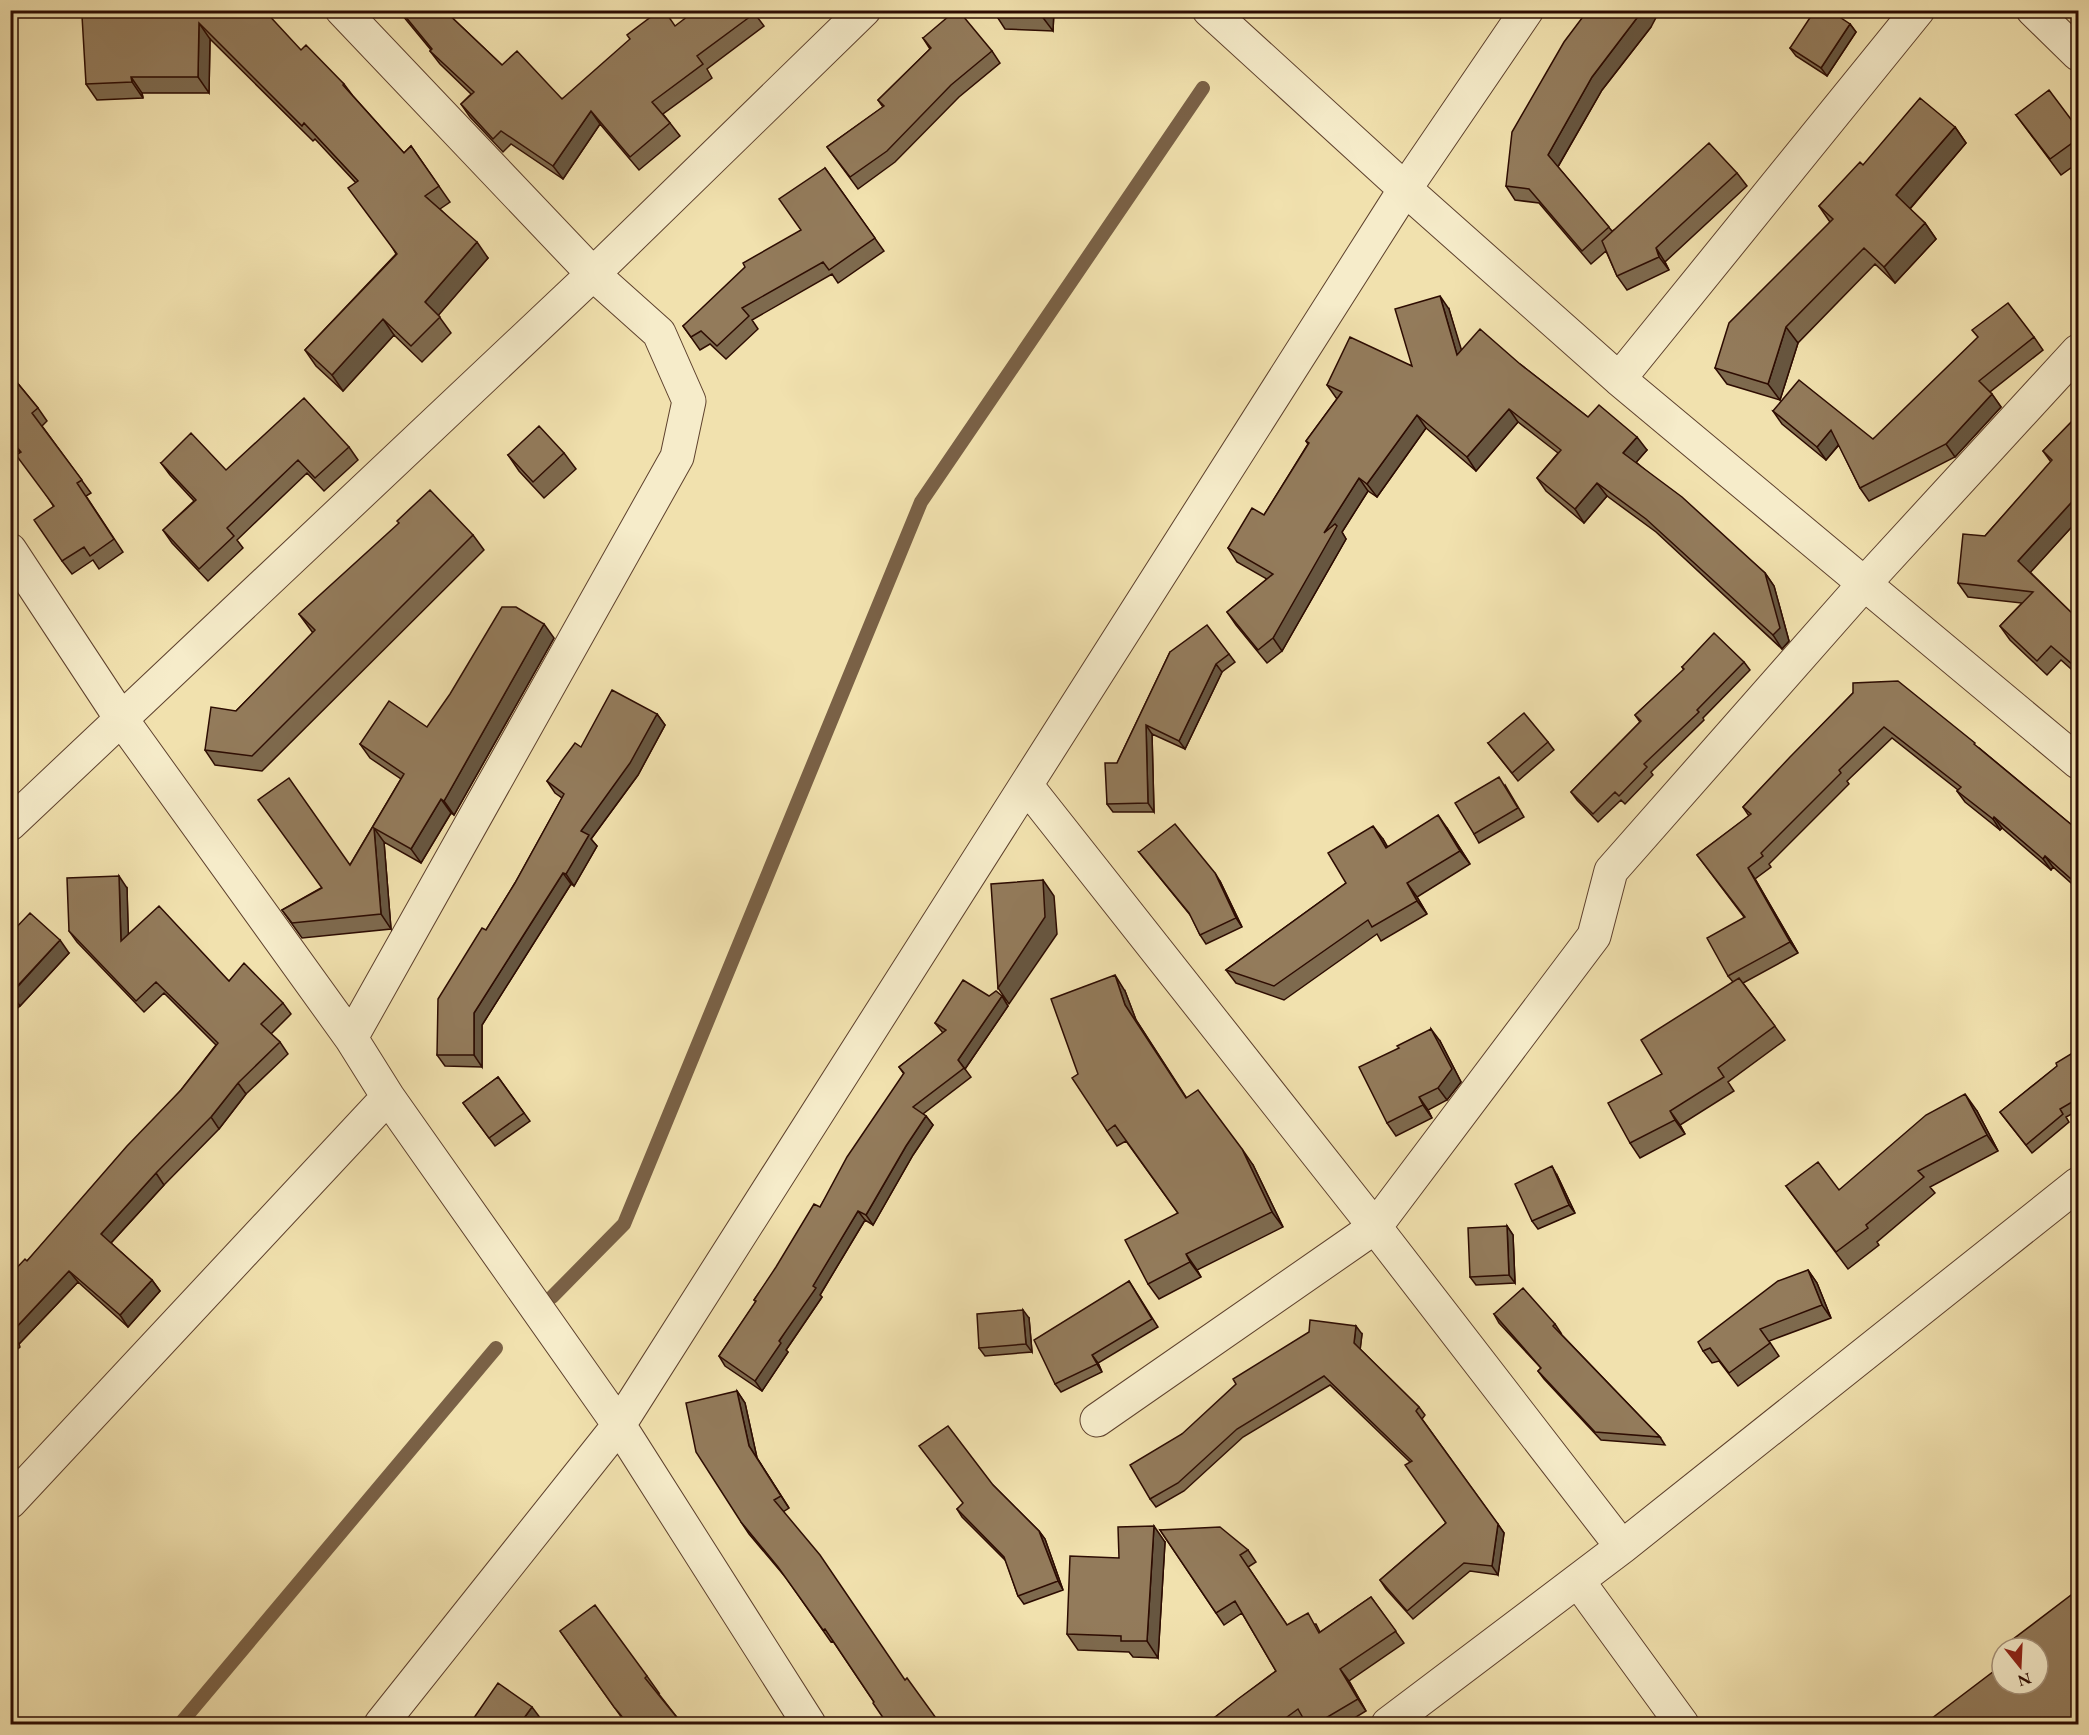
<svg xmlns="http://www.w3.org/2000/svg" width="2089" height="1735" font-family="'EB Garamond',serif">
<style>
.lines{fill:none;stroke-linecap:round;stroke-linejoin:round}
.stream{stroke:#7a6146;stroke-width:14}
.minor-casing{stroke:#5e412d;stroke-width:35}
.minor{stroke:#f6ecca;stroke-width:33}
.wall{fill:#7e6a4e;stroke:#2d0c02;stroke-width:1.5}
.shaded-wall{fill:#675640;stroke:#2d0c02;stroke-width:1.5}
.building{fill:#937b5b;stroke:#2d0c02;stroke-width:1.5}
</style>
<rect width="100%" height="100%" fill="#f1e1ae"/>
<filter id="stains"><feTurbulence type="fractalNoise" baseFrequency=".00333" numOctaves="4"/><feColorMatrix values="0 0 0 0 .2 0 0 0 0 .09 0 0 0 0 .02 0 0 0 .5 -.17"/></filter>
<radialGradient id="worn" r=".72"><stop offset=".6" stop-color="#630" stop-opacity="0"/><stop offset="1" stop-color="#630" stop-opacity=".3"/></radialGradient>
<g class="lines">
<path class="stream" d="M552 1297 624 1224 921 502 1203 88
M180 1724 496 1348"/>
<g class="minor-casing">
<path id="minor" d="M342 10 593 274 659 333 689 401 677 457 351 1038
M1209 10 1405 189 1619 379 2078 762
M2033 10 2078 54
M1619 379 1918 10
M10 550 122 720 351 1038 388 1097 619 1425 809 1724
M1026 785 1375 1227 1622 1547
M10 824 593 274 864 10
M1097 1420 1375 1227 1594 936 1611 871 1864 584 2078 351
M10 1502 388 1097
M1578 1581 1682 1724
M381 1724 619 1425 1405 189 1527 10
M1388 1724 1622 1547 2078 1184"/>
</g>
<use href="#minor" class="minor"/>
</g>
<path class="wall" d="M398 10H444L502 65 562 99 675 26 752 10 764 26 707 69 712 78 663 114 680 136 639 170 600 124 563 179 511 144 503 152 470 117 461 104 471 94 440 64 430 51 431 50Z
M1054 10 1053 31 1005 29 994 12Z
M149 11 301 50 344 84 353 96 404 153 411 146 450 202 440 209 488 258 438 315 451 333 422 362 394 335 343 391 316 366 305 350 396 254 356 183 315 139 313 141 210 39 209 93H142L143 98 97 100 86 84Z
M1850 24 1856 32 1827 76 1796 56 1790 48Z
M1651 27 1602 90 1558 167 1612 231 1737 173 1747 186 1665 262 1669 270 1627 290 1617 276 1606 251 1591 264 1539 203 1515 200 1506 186Z
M923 38 992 51 1000 63 959 97 895 162 858 189 827 147 883 107 878 100 930 49Z
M2016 115 2079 130V162L2061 175Z
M1955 127 1966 143 1910 209 1925 223 1936 239 1895 283 1875 264 1798 343 1780 400 1727 384 1715 368 1830 222 1819 206 1863 165Z
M825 168 884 251 838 283 832 274 752 320 758 329 726 359 710 344 700 350 683 326 801 230Z
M1449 309 1461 351 1520 364 1588 417 1647 450 1636 462 1765 573 1774 586 1789 641 1782 649 1656 532 1607 496 1584 523 1546 491 1537 478 1558 453 1518 422 1476 471 1426 428 1377 497 1368 491 1342 532 1346 539 1282 651 1267 663 1236 625 1227 612 1267 579 1237 562 1228 548 1264 515 1308 444 1306 441 1337 399 1327 385 1412 366Z
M2034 337 2043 350 1990 392 2001 407 1955 457 1869 501 1860 488 1839 445 1826 460 1782 424 1773 411 1873 439Z
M10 374 38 408 47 421 42 426 91 493 86 496 123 552 99 569 93 560 72 574 62 561 54 507 20 453 10 440Z
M2079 414V519L2030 572 2079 620V676L2061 660 2047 675 2010 640 2000 626 2022 603 1968 597 1958 583 1985 536 2051 462 2043 451Z
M349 447 358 460 324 491 307 473 237 540 243 548 208 581 172 543 163 530 194 501 170 475 161 463 226 470Z
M564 453 576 469 544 498 519 471 508 455Z
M473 535 484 550 262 771 215 765 205 750 236 711 313 633 299 614Z
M554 638 454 815 451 813 421 863 384 842 391 929 302 938 282 910 321 888 350 865 401 779 370 758 360 744 427 727Z
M1170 652 1229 654 1235 662 1222 672 1185 749 1152 734 1154 812H1113L1107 804 1117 763Z
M1744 662 1750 670 1703 718 1704 720 1651 772 1653 775 1625 804 1621 800 1598 822 1577 800 1571 792 1640 722 1635 715 1684 670 1682 667Z
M1853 693 1979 748 2079 831V890L2053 867 2051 870 2002 828 2000 830 1965 802 1957 791 1958 790 1892 738 1847 781 1849 784 1769 864 1771 867 1755 879 1798 953 1743 983 1785 1040 1728 1082 1734 1091 1680 1125 1685 1134 1640 1158 1630 1143 1662 1074 1733 982 1728 976 1744 917 1697 855 1749 816 1743 807Z
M657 714 665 725 638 775 591 839 597 846 574 886 571 884 482 1025V1067L445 1066 437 1055 486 930 515 883 562 798 555 793 547 781 581 747Z
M1548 742 1554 750 1518 781 1488 743Z
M1505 785 1524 817 1479 843 1474 834Z
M1447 828 1470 864 1417 897 1427 914 1381 941 1377 934 1284 1000 1236 983 1226 970 1346 883 1383 839 1387 847Z
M1139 852 1220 881 1242 927 1206 944 1200 935 1191 916Z
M127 888 128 934 229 981 283 1003 291 1014 271 1034 280 1042 288 1054 246 1094 219 1129 164 1185 111 1243 152 1280 160 1291 128 1327 78 1282 19 1344 20 1347 10 1356V1275L27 1261 181 1090 216 1045 164 993 144 1012 77 942 69 931Z
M10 934 69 953 20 1006 10 1015Z
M1125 991 1136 1020 1186 1098 1253 1165 1283 1227 1197 1270 1201 1277 1159 1299 1148 1284 1178 1213 1126 1141 1117 1146 1107 1131 1078 1074Z
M989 996H1002L1008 1006 965 1069 971 1077 923 1114 926 1116 933 1125 913 1155 873 1225 865 1220 820 1295 822 1297 786 1350 788 1352 762 1391 725 1366 719 1356 756 1302 754 1300 820 1207 904 1074 899 1067 943 1033 935 1023Z
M1440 1041 1461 1082 1447 1100 1428 1110 1432 1118 1396 1136 1387 1123Z
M2079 1049V1110L2066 1117 2069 1122 2032 1153 2000 1112Z
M498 1077 530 1121 495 1146 463 1103Z
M10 1107 16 1115 10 1121Z
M1977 1111 1998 1151 1930 1187 1935 1193 1877 1242 1879 1245 1848 1269 1786 1186 1839 1190Z
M1557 1175 1575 1213 1538 1229 1532 1221Z
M1507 1226 1513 1235 1515 1283 1476 1285 1470 1277Z
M1808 1270 1817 1283 1831 1318 1769 1341 1779 1356 1738 1386 1719 1361 1712 1363 1703 1351Z
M1129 1281 1158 1327 1098 1363 1102 1372 1061 1392 1055 1384Z
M1494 1314 1555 1324 1561 1333H1560L1660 1437 1665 1445 1601 1440 1544 1379 1538 1371 1541 1368 1499 1323Z
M1029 1318 1032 1352 985 1356 979 1348Z
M1362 1334 1360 1349 1419 1407 1425 1415 1422 1419 1504 1533 1498 1575 1470 1571 1413 1619 1386 1589 1380 1580 1446 1523 1410 1462 1330 1385 1243 1437 1184 1491 1156 1507 1150 1499 1182 1434Z
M737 1391 745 1403 757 1458 789 1508 783 1512 874 1702 833 1641 831 1642 787 1579 749 1534 741 1522Z
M993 1485 1039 1531 1045 1539 1063 1590 1024 1604 1018 1596 1006 1561 962 1517 957 1509Z
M1160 1530 1248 1550 1256 1562 1248 1567 1287 1625 1316 1624 1320 1632 1371 1597 1404 1643 1349 1681 1366 1711 1343 1725H1307L1305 1721 1301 1725H1205L1276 1671 1242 1613 1224 1625Z
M1165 1542 1158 1658 1133 1657 1129 1652 1078 1650 1067 1634 1119 1558Z
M560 1631 647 1676 659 1693H658L683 1725H627Z"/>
<path class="shaded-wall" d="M1042 10H1054L1053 31 1041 15Z
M1643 10H1660L1651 27 1602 90 1557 168 1548 155 1592 77Z
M199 23 210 39 209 93 198 77Z
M1850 24 1856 32 1827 76 1821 68Z
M131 77 142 93 143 98 132 82Z
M591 111 600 124 563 179 553 166Z
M1955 127 1966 143 1907 212 1896 195Z
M1925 223 1936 239 1895 283 1884 267Z
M477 242 488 258 436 318 425 302Z
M1656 248 1665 262 1669 270 1659 257Z
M1440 296 1449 309 1467 368 1457 355Z
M383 319 394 335 343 391 332 375Z
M1786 327 1798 343 1780 400 1768 384Z
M1992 394 2001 407 1955 457 1946 444Z
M1509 409 1518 422 1476 471 1467 457Z
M1417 415 1426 428 1377 497 1367 484Z
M1831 430 1840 443 1826 460 1817 447Z
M1637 437 1647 450 1633 466 1623 453Z
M1359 478 1368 491 1342 532 1346 539 1282 651 1273 638 1324 533Z
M1597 483 1607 496 1584 523 1575 509Z
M2079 494V519L2028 575 2018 561Z
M1765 573 1774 586 1789 641 1782 649 1773 635Z
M544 624 554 638 454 815 444 801Z
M1216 664 1222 672 1185 749 1179 741Z
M657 714 665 725 638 775 591 839 597 846 574 886 566 874 581 831Z
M1146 725 1152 734 1154 812 1148 803Z
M441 799 451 813 421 863 411 849Z
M1438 815 1447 828 1470 864 1460 851Z
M1994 817 2002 828 2000 830 1993 819Z
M1373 826 1383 839 1396 861 1386 848Z
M374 828 384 842 391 929 381 914Z
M2045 856 2053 867 2051 870 2043 859Z
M1748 868 1755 879 1798 953 1790 942Z
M563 873 571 884 482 1025V1067L474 1055V1013Z
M1215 873 1220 881 1242 927 1236 918Z
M119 876 127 888 129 953 121 941Z
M1043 880 1054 896 1057 934 1009 1004 998 988Z
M1407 883 1417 897 1427 914 1417 901Z
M60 940 69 953 20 1006 11 994Z
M1115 975 1125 991 1136 1020 1197 1114 1125 1005Z
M1002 996 1008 1006 965 1069 958 1060Z
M1431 1029 1440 1041 1461 1082 1447 1100 1438 1088Z
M238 1083 246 1094 219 1129 211 1117Z
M1965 1094 1977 1111 1998 1151 1987 1135Z
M1419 1097 1428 1110 1432 1118 1423 1105Z
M1670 1111 1680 1125 1685 1134 1675 1120Z
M926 1116 933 1125 913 1155 873 1225 866 1215 906 1146Z
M1242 1149 1253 1165 1283 1227 1272 1212Z
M1552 1166 1557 1175 1575 1213 1569 1205Z
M156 1173 164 1185 109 1245 101 1234Z
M858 1211 865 1220 820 1295 822 1297 786 1350 788 1352 762 1391 755 1381Z
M1507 1226 1513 1235 1515 1283 1509 1275Z
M1186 1254 1197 1270 1201 1277 1190 1262Z
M1808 1270 1817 1283 1831 1318 1822 1305Z
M69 1271 78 1282 19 1344 11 1333Z
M152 1280 160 1291 128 1327 120 1315Z
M1023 1310 1029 1318 1032 1352 1026 1344Z
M1356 1326 1362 1334 1360 1351 1354 1343Z
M1092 1355 1098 1363 1102 1372 1097 1364Z
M737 1391 745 1403 757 1458 789 1508 749 1446Z
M1498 1524 1504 1533 1498 1575 1492 1566Z
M1154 1526 1165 1542 1158 1658 1147 1641Z
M1039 1531 1045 1539 1063 1590 1058 1581Z
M1340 1669 1349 1681 1366 1711 1358 1699Z
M532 1707 544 1723 543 1725H519Z"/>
<path class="building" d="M149 10H264L301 50 306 45 344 84 343 85 404 153 411 146 439 186 425 196 477 242 425 302 440 317 411 346 383 319 332 375 305 350 397 254 348 188 358 181 304 123 302 126 199 23 198 77H131L132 82 86 84 82 16Z
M400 10H444L502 65 517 51 562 99 630 39 627 35 660 10H664L675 26 696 10H752L755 13 697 56 703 64 652 102 670 123 630 157 591 111 553 166 501 131 493 139 461 104 474 92 430 51 432 49Z
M994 10H1042L1041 15 994 12Z
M1588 10H1643L1592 77 1548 155 1609 227 1582 251 1529 189 1506 186 1512 132 1564 42Z
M1815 10H1829L1850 24 1821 68 1790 48Z
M949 16H963L992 51 951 85 887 151 850 177 827 147 884 106 878 100 931 48 923 38Z
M2049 90 2079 130V138L2050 159 2016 115Z
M1920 98 1955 127 1896 195 1925 223 1884 267 1864 248 1786 327 1768 384 1715 368 1729 323 1833 219 1819 206 1860 162 1863 165Z
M1709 143 1737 173 1656 248 1659 257 1617 276 1602 241Z
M825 168 875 238 829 270 823 262 742 308 749 316 717 346 701 331 691 337 683 326 745 267 743 263 801 230 779 199Z
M1440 296 1457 355 1480 329 1520 364 1588 417 1599 405 1637 437 1623 453 1682 497 1765 573 1780 628 1773 635 1646 519 1597 483 1575 509 1537 478 1561 450 1509 409 1467 457 1417 415 1367 484 1359 478 1324 533 1335 524 1337 526 1273 638 1258 650 1227 612 1273 574 1228 548 1252 508 1264 515 1309 443 1306 441 1342 392 1327 385 1350 337 1412 366 1395 309Z
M2008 303 2034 337 1979 381 1992 394 1946 444 1860 488 1831 430 1817 447 1773 411 1799 380 1873 439 1978 337 1972 330Z
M10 374 38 408 32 413 82 480 77 483 114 539 90 556 84 547 62 561 34 520 54 506 16 455 21 452 10 439Z
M304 398 349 447 315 478 298 460 227 528 234 536 199 569 163 530 196 500 161 463 191 433 226 470Z
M2079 414V494L2018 561 2079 620V670L2051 646 2037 661 2000 626 2033 592 1958 583 1963 534 1985 536 2052 460 2043 451Z
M539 426 564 453 533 482 508 455Z
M430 490 473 535 252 756 205 750 211 707 236 711 315 630 299 614 399 523 397 521Z
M502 607H516L544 624 444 801 441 799 411 849 374 828 381 914 292 923 282 910 322 888 258 800 289 778 350 865 404 774 360 744 389 701 427 727 450 694Z
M1207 625 1229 654 1216 664 1179 741 1146 725 1148 803 1107 804 1105 763H1117L1170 652Z
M1714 633 1744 662 1697 710 1699 712 1644 764 1647 767 1619 796 1615 792 1593 814 1571 792 1641 721 1635 715 1684 669 1682 667Z
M1898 681 1975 743 1974 744 2079 831V886L2045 856 2043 859 1994 817 1993 819 1957 791 1961 787 1884 727 1839 770 1841 773 1761 853 1763 856 1748 868 1790 942 1728 976 1707 938 1745 917 1697 855 1751 814 1743 807 1790 757 1853 693V683Z
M612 690 657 714 630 763 581 831 589 835 566 874 563 873 474 1013V1055H437L438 999 482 928 486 930 515 883 564 794 547 781 575 743 581 747Z
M1524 713 1548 742 1512 773 1488 743Z
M1499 777 1518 808 1474 834 1455 803Z
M1438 815 1460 851 1407 883 1417 901 1372 927 1368 920 1274 986 1226 970 1346 883 1328 853 1373 826 1386 848Z
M1175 824 1215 873 1236 918 1200 935 1189 913 1139 852Z
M119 876 121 941 159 906 229 981 244 963 283 1003 261 1024 280 1042 238 1083 211 1117 156 1173 101 1234 152 1280 120 1315 69 1271 11 1333 12 1335 10 1337V1275L25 1259 27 1261 127 1146 181 1090 218 1043 156 982 136 1001 69 931 67 878Z
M1043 880 1045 917 998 988 991 884Z
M30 913 60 940 10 994V934Z
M1115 975 1125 1005 1186 1098 1198 1090 1242 1149 1272 1212 1186 1254 1190 1262 1148 1284 1125 1240 1178 1213 1115 1125 1107 1131 1072 1078 1078 1074 1051 999Z
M1739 978 1775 1026 1718 1068 1724 1077 1670 1111 1675 1120 1630 1143 1608 1103 1662 1074 1641 1040Z
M963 980 989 996 996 991 1002 996 958 1060 964 1068 913 1107 926 1116 906 1146 866 1215 858 1211 813 1286 816 1288 779 1341 781 1343 755 1381 719 1356 756 1301 754 1300 776 1267 814 1204 820 1207 847 1157 904 1073 899 1067 946 1030 935 1023Z
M1431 1029 1452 1069 1438 1088 1419 1097 1423 1105 1387 1123 1359 1067 1399 1048 1397 1046Z
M2079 1049V1098L2060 1109 2063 1114 2026 1145 2000 1112 2057 1066 2056 1063Z
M498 1077 524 1113 489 1138 463 1103Z
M1965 1094 1987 1135 1918 1171 1924 1177 1866 1225 1868 1228 1836 1252 1786 1186 1818 1162 1839 1190 1926 1115Z
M1552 1166 1569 1205 1532 1221 1515 1184Z
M1507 1226 1509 1275 1470 1277 1468 1228Z
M1808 1270 1822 1305 1760 1329 1770 1343 1729 1373 1710 1348 1703 1351 1698 1342 1778 1281Z
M1129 1281 1152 1319 1092 1355 1097 1364 1055 1384 1034 1340Z
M1523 1288 1555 1324 1553 1326 1660 1437 1595 1432 1538 1371 1541 1368 1494 1314Z
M1023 1310 1026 1344 979 1348 977 1314Z
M1310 1320 1356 1326 1354 1343 1419 1407 1416 1411 1498 1524 1492 1566 1464 1563 1407 1611 1380 1580 1446 1523 1405 1465 1412 1461 1324 1376 1237 1429 1178 1483 1150 1499 1130 1465 1182 1434 1236 1384 1233 1379 1309 1332Z
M737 1391 749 1446 781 1496 774 1500 820 1555 905 1680 907 1678 941 1725H888L873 1703 874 1702 825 1629 823 1630 778 1567 741 1522 696 1452 686 1403Z
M948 1426 993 1485 1039 1531 1058 1581 1018 1596 1004 1557 957 1509 963 1503 919 1446Z
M1154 1526 1147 1641H1121V1636L1067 1634 1070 1556 1119 1558 1118 1527Z
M1220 1527 1248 1550 1240 1555 1287 1625 1308 1613 1319 1633 1371 1597 1396 1631 1340 1669 1358 1699 1314 1725H1307L1298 1709 1276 1725H1205L1238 1699 1276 1671 1235 1601 1216 1613 1160 1530Z
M2079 1589V1725H1923L2002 1665V1684H2038V1648H2012L2008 1643Z
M595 1605 647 1676 645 1678 683 1725H629L614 1707 560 1631Z
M498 1683 532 1707 519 1725H469Z"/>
<rect width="2089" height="1735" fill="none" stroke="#f1e1ae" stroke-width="36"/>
<rect x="12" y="12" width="2065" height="1711" fill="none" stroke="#2d0c02" stroke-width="3"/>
<rect x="18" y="18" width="2053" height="1699" fill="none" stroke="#2d0c02" stroke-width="1.5"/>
<g transform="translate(2020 1666) rotate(162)"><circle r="28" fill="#f6ecca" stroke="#a6927a" stroke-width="1.5"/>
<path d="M0-4.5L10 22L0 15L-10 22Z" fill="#8f2418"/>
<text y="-9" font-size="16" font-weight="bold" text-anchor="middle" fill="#2d0c02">N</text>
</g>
<rect width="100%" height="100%" filter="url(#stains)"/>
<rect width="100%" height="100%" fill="url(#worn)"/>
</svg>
